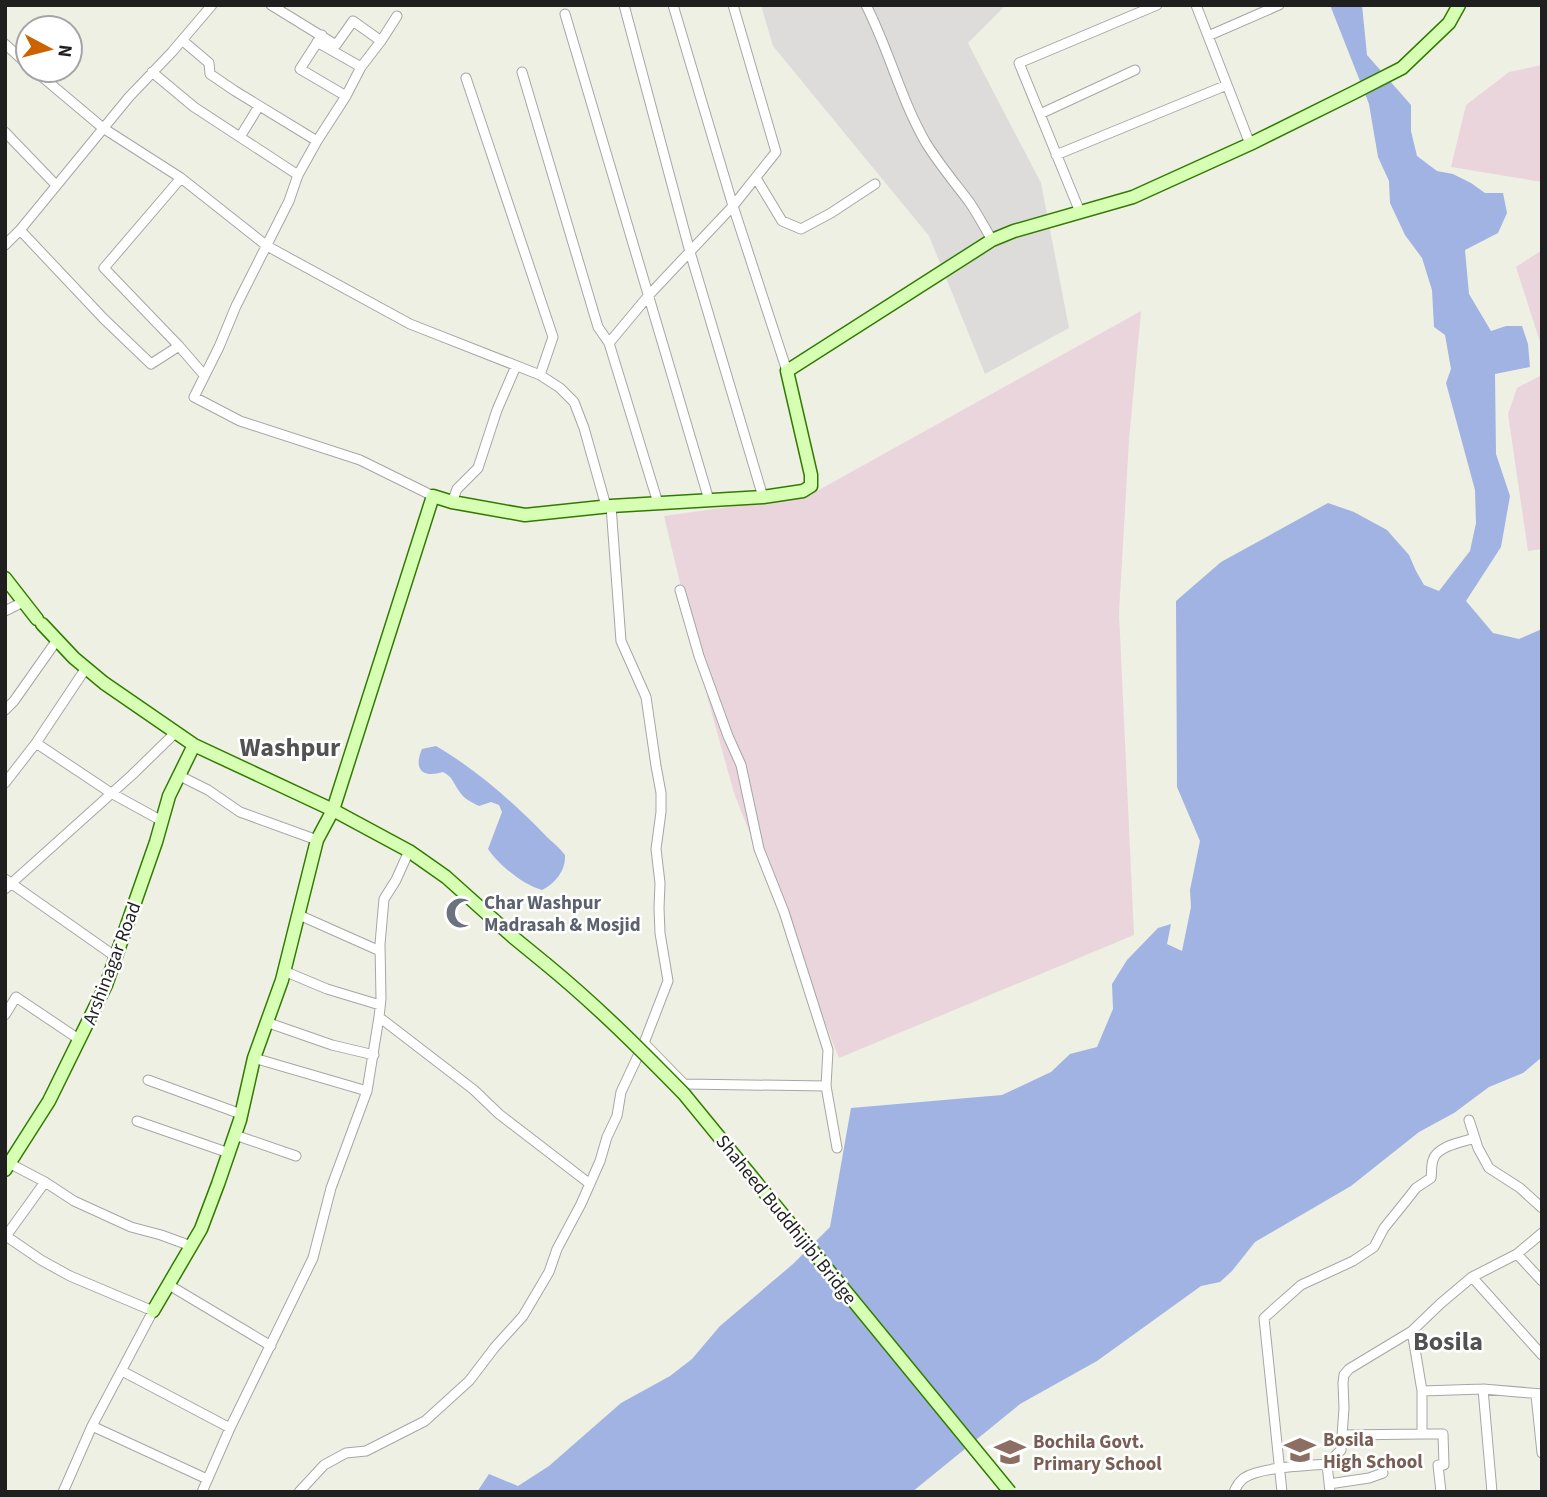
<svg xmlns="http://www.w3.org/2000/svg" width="1547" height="1497" font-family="'Source Sans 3',sans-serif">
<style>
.residential{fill:#dddcdb}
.industrial{fill:#ead5dc}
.water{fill:#a0b3e2}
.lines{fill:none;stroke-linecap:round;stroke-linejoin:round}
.street-casing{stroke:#a6a6a6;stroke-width:11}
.secondary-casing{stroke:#327b00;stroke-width:15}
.street{stroke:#fff;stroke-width:9}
.secondary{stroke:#d6ffb3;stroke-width:12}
.secondary-bridge-casing{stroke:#327b00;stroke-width:15;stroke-linecap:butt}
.secondary-bridge{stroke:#d6ffb3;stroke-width:12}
.labels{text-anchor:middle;stroke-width:5;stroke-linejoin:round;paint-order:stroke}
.worship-label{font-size:19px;font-weight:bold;fill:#5b616d;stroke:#fff;text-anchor:start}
.street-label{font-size:19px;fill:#1f1f1f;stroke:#fff}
.education-label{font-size:19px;font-weight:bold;fill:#785e54;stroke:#fff;text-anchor:start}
.district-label{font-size:26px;font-weight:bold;fill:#525252;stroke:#fff}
</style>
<rect width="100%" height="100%" fill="#eef0e4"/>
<path class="residential" d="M761 5H1006L968 43 1041 183 1069 328 985 374 929 236 773 46Z"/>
<path class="industrial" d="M1542 65V182L1451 167 1466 105 1509 72Z
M1542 250V348L1516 267Z
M1141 311 1129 440 1119 613 1134 935 839 1058 734 793 707 696 664 516 808 496Z
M1542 375V549L1528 551 1508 414 1517 388Z"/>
<path class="water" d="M1330 5H1362L1367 55 1411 105V131L1417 156 1437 171 1453 174 1471 183 1485 193H1503L1507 213 1498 233 1465 250 1469 294 1491 331 1506 326H1522L1528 344 1530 367 1495 374 1496 454 1510 496 1501 547 1466 601 1493 633 1519 639 1542 629V1057L1523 1073 1489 1087 1454 1113 1419 1132 1351 1186 1255 1242 1232 1271 1220 1282 1201 1286 1097 1361 1020 1404 912 1492H477L489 1474 518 1486 549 1466 621 1403 670 1376 692 1359 720 1326 793 1264 830 1227 851 1108 1002 1095 1051 1072 1070 1054 1097 1047 1113 1009 1112 984 1127 960 1158 928 1171 924 1167 944 1182 951 1191 907 1190 890 1200 841 1177 787 1176 601 1221 562 1328 503 1354 512 1387 530 1409 555 1416 571 1424 585 1439 591 1470 551 1476 523 1475 490 1446 383 1451 369 1445 335 1434 327 1432 290 1422 258 1405 235 1390 203 1389 181 1378 157 1369 104Z
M436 746C477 770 513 802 546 836 552 842 559 847 565 855 566 870 556 883 542 890 523 885 499 865 488 849L502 812 499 805 491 802 479 806C471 802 464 799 459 791 453 783 453 777 443 772 423 778 413 770 422 749Z"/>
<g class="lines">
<g class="street-casing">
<path id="street" d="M271 5 336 45 353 21 381 41
M624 5 690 252 763 497
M673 5 733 206 787 371
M866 5C889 50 901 100 926 143 939 164 955 183 970 203 978 215 985 228 992 240
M1196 5 1250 144
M565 14 709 500
M397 16 381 41 361 67 346 96 317 141 298 175 289 201 236 306 219 347 194 397 240 421 360 460 433 496
M322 35 300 69 346 96
M1208 36 1279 5
M182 40 209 63 210 74 235 91 317 141
M317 42 361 67
M5 44 28 65
M34 70 103 128 181 178 267 246 410 324 540 375 560 388 574 402 584 428 606 506
M152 72 194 107 298 175
M522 72 598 327 609 343 658 503
M466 78 553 337 540 375
M1040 114 1135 70
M5 132 56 185
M240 137 259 106
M1056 155 1227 85
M181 178 104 268 179 346 204 375
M756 178 782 221 801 229 831 213 875 184
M1080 212 1019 63 1157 5
M20 230 104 319 151 364 179 346
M5 245 20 230 129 97 172 52 212 5
M609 343 649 295 733 206 776 152 733 5
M452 502 457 489 478 468 497 410 516 366
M680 590 699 656 728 736 741 765 759 849 784 912 828 1050 826 1086 837 1148
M5 611 23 602
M5 710 14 701 57 640
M36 743 86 668
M178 775 208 790 240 812 317 840
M5 783 36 743 111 793 162 821
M5 879 116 957
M5 889 132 775 173 735
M299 915 380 951
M284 971 327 989 380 1005
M5 1015 16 997 80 1040
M379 1017 474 1090 499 1114 590 1184
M266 1022 332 1045 374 1055
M644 1043 684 1084 826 1086
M254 1058 367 1091
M148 1080 241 1114
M1469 1120 1478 1148 1489 1168 1520 1188 1542 1208
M137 1121 229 1153
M235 1135 296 1156
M7 1162 45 1182 74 1201 131 1227 161 1235 191 1246
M45 1182 6 1236 41 1260 70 1276 153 1311 92 1426 63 1492
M1517 1254 1542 1281
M1472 1277 1542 1355
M169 1285 271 1346
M122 1371 230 1428
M1483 1389 1492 1492
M1422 1391 1483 1389 1542 1394
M1536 1395 1542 1453
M92 1426 207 1479
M1422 1434H1443L1444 1465H1438L1441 1492
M1343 1435 1422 1434V1391L1412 1331
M1327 1464 1330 1492
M1329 1484 1369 1478 1383 1473
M202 1492 230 1428 313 1258 331 1188 367 1091 379 1017 381 999 380 944 384 899 396 880 409 851
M299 1492 324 1465 346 1453 366 1451 425 1421 469 1381 495 1347 523 1316 549 1272 557 1249 581 1204 600 1161 607 1137 617 1116 621 1092 644 1043 668 981 660 933 659 908 660 883 656 849 661 812V793L656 766 646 697 621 641 611 506
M1234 1492C1236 1487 1239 1482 1244 1478 1260 1467 1306 1466 1327 1464L1341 1450 1344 1408 1343 1383 1344 1375 1349 1369 1412 1331 1440 1304 1472 1277 1517 1254 1542 1233
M1282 1492 1264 1318 1301 1285 1353 1261 1374 1247 1384 1228 1405 1202 1416 1188 1431 1178C1432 1172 1431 1166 1433 1160 1437 1146 1462 1142 1475 1138"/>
</g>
<g class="secondary-casing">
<path id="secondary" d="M5 578 37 619
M42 624 74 658 104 683 194 745 333 810 409 851 446 877 513 937 546 964
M5 1170 49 1101 106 985 156 842 169 796 194 745
M153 1311 201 1229 218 1184 240 1120 254 1058 282 980 317 840 333 810 433 496 452 502 525 515 611 506 763 497 803 491 811 486V475L787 371 992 240 1014 231 1133 197 1250 144 1353 93 1402 68 1449 23 1459 5"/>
</g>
<use href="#street" class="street"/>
<use href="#secondary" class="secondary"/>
<g class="secondary-bridge-casing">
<path id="secondary-bridge" d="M546 964C596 1005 639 1048 684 1094L1010 1492"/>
</g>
<use href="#secondary-bridge" class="secondary-bridge"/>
</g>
<defs>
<g id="mosque-bare" transform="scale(2.415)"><path d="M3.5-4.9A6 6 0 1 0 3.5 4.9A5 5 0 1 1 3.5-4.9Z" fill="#6b7280" stroke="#fff" stroke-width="2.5" paint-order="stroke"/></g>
<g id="school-bare" transform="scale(2.415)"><path d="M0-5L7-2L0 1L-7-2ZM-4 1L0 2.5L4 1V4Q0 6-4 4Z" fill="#8d6e63" stroke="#fff" stroke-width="2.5" paint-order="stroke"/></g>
</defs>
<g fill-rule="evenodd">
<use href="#mosque-bare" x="461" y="913"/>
<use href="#school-bare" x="1300" y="1450"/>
<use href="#school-bare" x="1010" y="1452"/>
</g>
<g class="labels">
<g class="worship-label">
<text x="484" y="909">Char Washpur<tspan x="484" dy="22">Madrasah &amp; Mosjid</tspan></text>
</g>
<g class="street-label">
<text transform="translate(111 963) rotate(-69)" y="7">Arshinagar Road</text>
<text transform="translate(787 1219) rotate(51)" y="7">Shaheed Buddhijibi Bridge</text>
</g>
<g class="education-label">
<text x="1323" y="1446">Bosila<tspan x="1323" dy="22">High School</tspan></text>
<text x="1033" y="1448">Bochila Govt.<tspan x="1033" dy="22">Primary School</tspan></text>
</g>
<g class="district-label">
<text x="290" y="756">Washpur</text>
<text x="1448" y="1350">Bosila</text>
</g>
</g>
<rect width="1547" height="1497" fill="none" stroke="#1f1f1f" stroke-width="14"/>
<g transform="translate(49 49) rotate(97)"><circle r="33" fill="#ffffff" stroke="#a5a5a5" stroke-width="2"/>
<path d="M0-5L12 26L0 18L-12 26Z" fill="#cd6300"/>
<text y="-10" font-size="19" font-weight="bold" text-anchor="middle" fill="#1f1f1f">N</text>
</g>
</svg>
